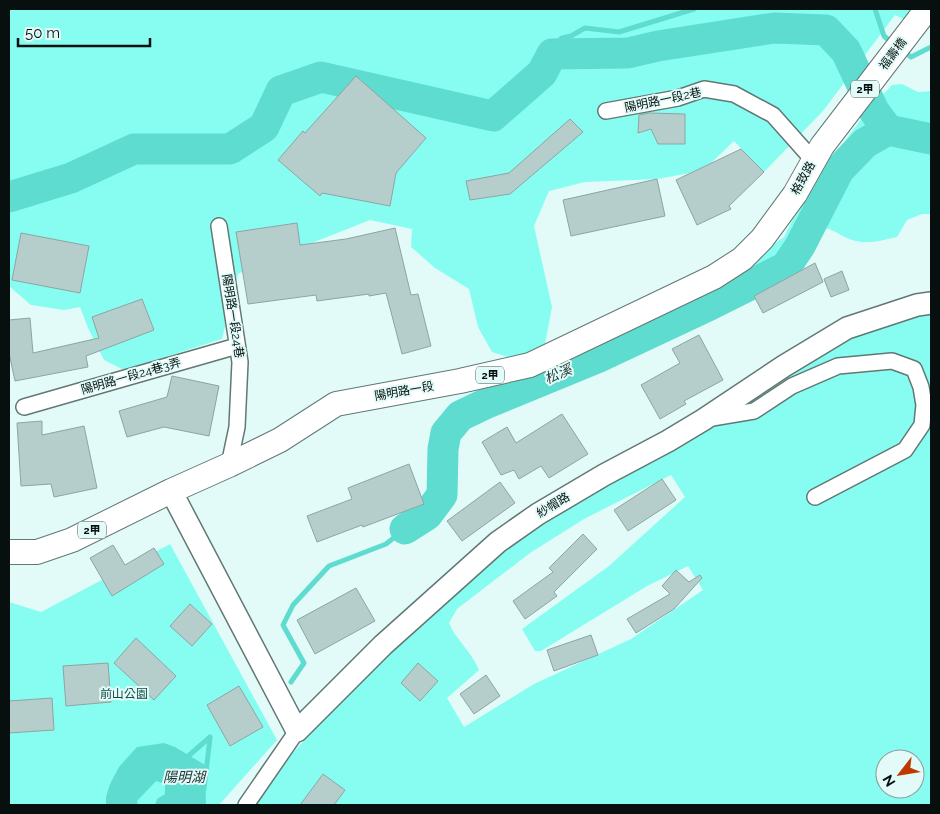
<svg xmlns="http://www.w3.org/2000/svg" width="940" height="814" font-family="Raleway,'Noto Sans TC',sans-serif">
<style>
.green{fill:#87fdf1;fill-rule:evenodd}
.water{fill:#5fdcd0}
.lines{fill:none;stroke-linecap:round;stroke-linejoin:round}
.stream{stroke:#5fdcd0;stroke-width:5}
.river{stroke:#5fdcd0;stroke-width:31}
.building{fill:#b5cecb;stroke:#8da5a2}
.street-casing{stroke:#617875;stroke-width:18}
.secondary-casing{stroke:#617875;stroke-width:24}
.primary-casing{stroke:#617875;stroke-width:26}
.street{stroke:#fff;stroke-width:15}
.secondary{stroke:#fff;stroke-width:21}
.primary{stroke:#fff;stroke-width:24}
.labels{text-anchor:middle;stroke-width:4;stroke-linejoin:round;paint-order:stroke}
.shield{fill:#e2fbf8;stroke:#495655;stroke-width:1}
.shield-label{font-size:11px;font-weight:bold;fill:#07100f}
.street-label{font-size:12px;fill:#07100f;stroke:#e2fbf8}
.park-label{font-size:12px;fill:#134a46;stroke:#e2fbf8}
.water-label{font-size:14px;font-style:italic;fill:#1d3330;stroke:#e2fbf8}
</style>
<rect width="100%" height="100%" fill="#e2fbf8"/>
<path class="green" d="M9 9H916L908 21 895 15 823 111 764 172 734 141 711 163 690 173 657 179 585 182 549 191 534 226 552 307 544 349 508 357 492 352 478 327 469 289 435 268 411 247 412 229 370 220 254 266 238 274 222 339 124 370 104 360 88 328 80 307 64 310 31 305 10 287Z
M902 84 918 92 931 91V214H922L907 220 897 237C880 241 864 246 847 238 838 234 832 229 822 227L803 257 747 268 758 255 784 237 792 221 833 157 865 114 892 85Z
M931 310V805H255L284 762 331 712 393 647 502 545 848 332ZM671 475 685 497 609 566 522 629 535 651H541L647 586 688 566 703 590 631 639 534 684 464 727 447 698 479 670C472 652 456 640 449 623L457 609 530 553 584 519ZM885 759H915V789H885Z
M170 544 277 740 219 805H9V602L41 612Z"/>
<path class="water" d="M164 743 175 747 205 765 206 805H155L157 799 165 794V784L156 781 137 801 138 805H106V797L110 784 119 767 137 747Z"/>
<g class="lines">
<path class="stream" d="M875 9 884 36 892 43
M903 51 911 57 931 47
M552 54 553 45 562 38 571 36 585 28 619 32 694 9
M291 682 304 663 283 625 293 605 329 566 386 544 405 529
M185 759 210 737
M204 789 210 738"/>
<path class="river" d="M9 197 71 178 134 149H230L264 127 281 91 321 77 493 116 542 73 552 54 628 53 658 46 774 28 826 30 846 51 874 111 888 130
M405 529 427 515 442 495 443 449 446 433 460 416 485 404 597 358 710 305 786 267 800 246 839 170 865 143 888 130 931 139"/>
</g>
<path class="building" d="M356 76 426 138 396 173 390 206 322 193 320 196 278 160 303 131 305 133Z
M649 113 685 114V144H658L651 129 638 133 639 115Z
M570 119 583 132 510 194 470 200 466 181 509 173Z
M741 149 764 172 729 206 731 209 697 225 676 180Z
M657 179 665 216 571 236 563 200Z
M297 223 300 245 346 239 395 228 411 295 418 294 431 346 402 354 386 293 369 296V294L317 301 316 295 248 304 236 232Z
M21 233 89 246 80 293 12 280Z
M815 263 823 282 763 313 754 296Z
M842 271 849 290 831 297 824 279Z
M142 299 154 330 86 356 88 367 15 381 9 353V320L30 318 33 353 99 338 92 317Z
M699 335 723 380 684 401 686 404 660 419 641 385 680 363 672 349Z
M172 376 219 386 209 436 164 427 127 437 119 411 167 397Z
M562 414 588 454 549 478 541 466 519 479 514 470 501 475 482 442 507 427 516 443Z
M42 421V435L84 426 97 488 54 497 51 484 21 486 17 423Z
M409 464 424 504 363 527 362 525 317 542 307 516 352 499 348 488Z
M662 479 676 500 628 531 614 510Z
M500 482 515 503 462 541 447 521Z
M583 534 597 549 554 592 557 596 525 619 513 601 553 572 549 568Z
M113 545 125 565 154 548 164 564 112 596 90 558Z
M676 570 689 582 700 575 702 578 674 609 636 633 627 619 670 594 662 586Z
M356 588 375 621 315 654 297 620Z
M190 604 212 624 192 646 170 626Z
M591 635 598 655 554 671 547 650Z
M136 638 176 676 154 700 114 663Z
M108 663 111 702 66 706 63 666Z
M418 663 438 681 420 701 401 683Z
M486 675 500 696 474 714 460 694Z
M239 686 263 727 230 746 207 705Z
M52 698 54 730 9 733V701Z
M323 774 345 790 334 805H300Z"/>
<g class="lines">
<g class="street-casing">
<path id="street" d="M606 111 678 98 704 89 734 94 773 115 813 160
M219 226 240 362 237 427 229 465
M24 407 237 346
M712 418 754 411 792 386 838 366 892 361 914 369 921 387 924 405 922 425 905 450 815 497
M246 805 297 731"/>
</g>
<g class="secondary-casing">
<path id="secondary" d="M171 491 297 731 383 645 498 542 538 514 604 475 668 441 703 420 784 366 847 328 917 305 931 303"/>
</g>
<g class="primary-casing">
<path id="primary" d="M9 552H37L72 540 171 491 229 465 280 440 336 404 460 381 530 365 714 277 742 259 762 239 795 194 822 146 927 9"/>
</g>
<use href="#street" class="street"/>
<use href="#secondary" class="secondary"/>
<use href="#primary" class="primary"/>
</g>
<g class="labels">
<g class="shield">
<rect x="851" y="80.5" width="28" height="17" rx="4"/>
<rect x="476" y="366.5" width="28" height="17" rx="4"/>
<rect x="78" y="521.5" width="28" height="17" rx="4"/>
</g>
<g class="shield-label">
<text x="865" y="93">2甲</text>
<text x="490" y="379">2甲</text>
<text x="92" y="534">2甲</text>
</g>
<g class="street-label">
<text transform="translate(893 54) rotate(-53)" y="4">福壽橋</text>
<text transform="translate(663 100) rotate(-12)" y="4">陽明路一段2巷</text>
<text transform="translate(803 178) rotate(-61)" y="4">格致路</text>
<text transform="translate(233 316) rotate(81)" y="4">陽明路一段24巷</text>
<text transform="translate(131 376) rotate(-16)" y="4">陽明路一段24巷3弄</text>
<text transform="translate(404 391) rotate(-10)" y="4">陽明路一段</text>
<text transform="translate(553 505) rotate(-31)" y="4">紗帽路</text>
</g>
<g class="park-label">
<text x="124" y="698">前山公園</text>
</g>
<g class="water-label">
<text transform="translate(558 374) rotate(-23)" y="5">松溪</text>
<text x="184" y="782">陽明湖</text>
</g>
</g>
<rect width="940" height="814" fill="none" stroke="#07100f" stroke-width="20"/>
<g transform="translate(900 774) rotate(239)"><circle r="24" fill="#e2fbf8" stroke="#8a9d9b"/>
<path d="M0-4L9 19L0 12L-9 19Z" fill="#bf3800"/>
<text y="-8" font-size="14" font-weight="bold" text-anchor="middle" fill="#07100f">N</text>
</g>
<path d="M18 38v8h132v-8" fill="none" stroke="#07100f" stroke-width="2.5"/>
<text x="25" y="38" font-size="15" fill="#07100f" stroke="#e2fbf8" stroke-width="4" paint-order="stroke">50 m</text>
</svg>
